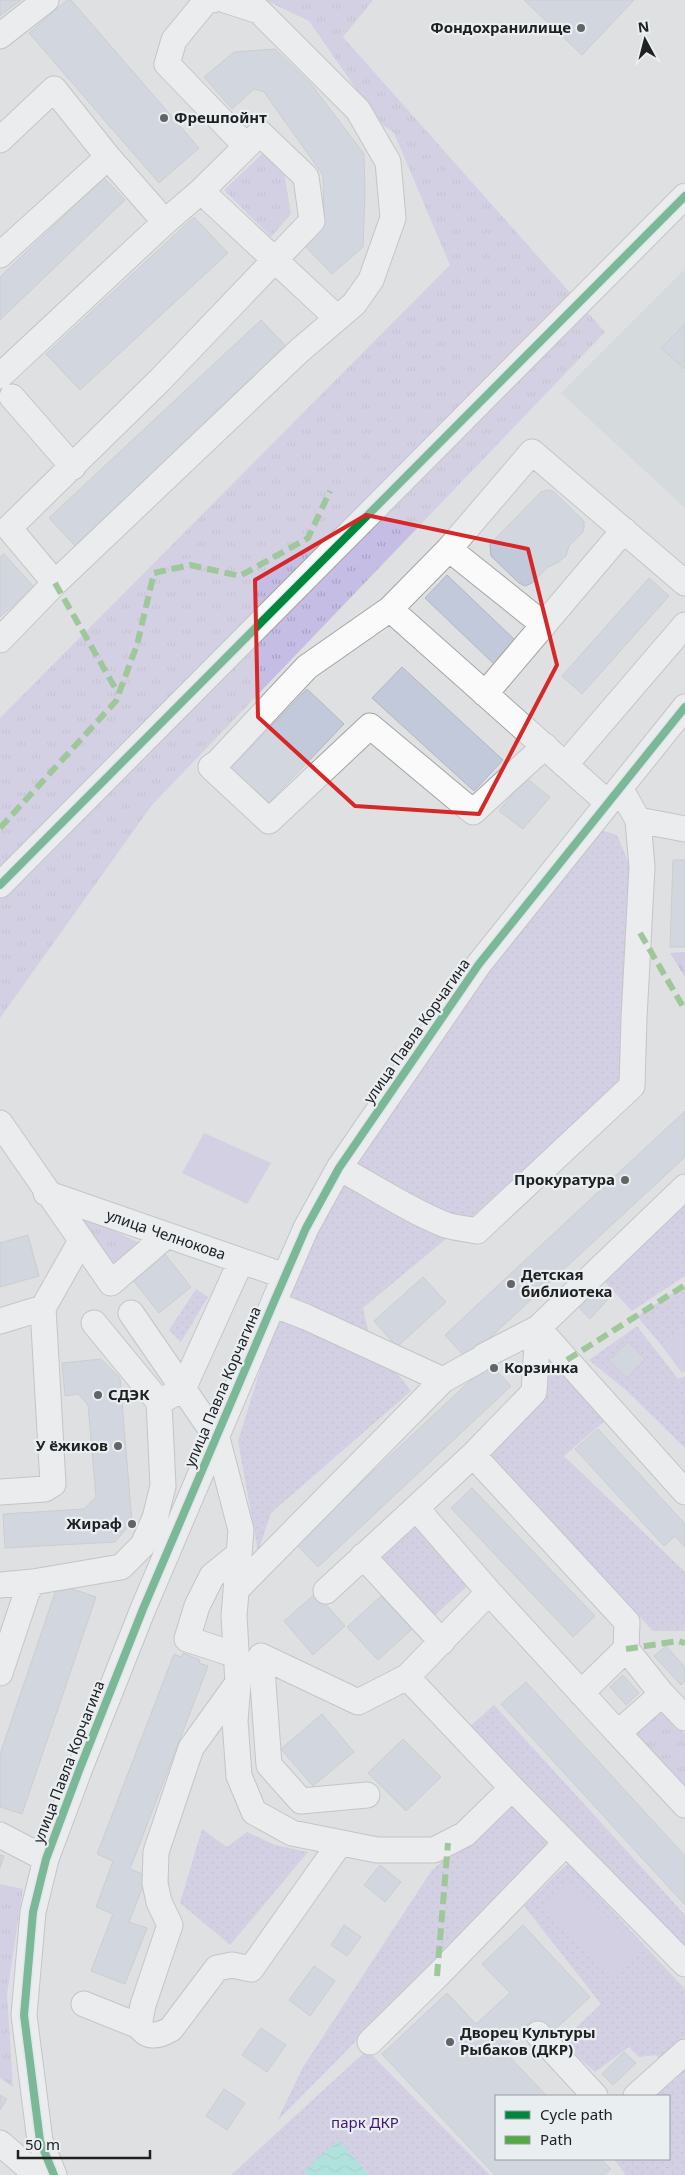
<svg xmlns="http://www.w3.org/2000/svg" width="685" height="2175" font-family="'Noto Sans',sans-serif">
<style>
.built{fill:#cbd2d7}
.grass{fill:url(#grass-tufts)}
.forest{fill:url(#forest-firs)}
.park{fill:url(#park-dots)}
.pitch{fill:#c6bde4}
.water{fill:url(#water-waves)}
.building{fill:#c2c9db;stroke:#b5b6b8}
.lines{fill:none;stroke-linecap:round;stroke-linejoin:round}
.minor-casing{stroke:#a2a4a5;stroke-width:27}
.minor{stroke:#fafafb;stroke-width:25}
.quiet{stroke:#52aa43;stroke-width:6;stroke-dasharray:12 6;stroke-linecap:butt}
.cycleway-casing{stroke:#e9eef1;stroke-width:11}
.cycleway{stroke:#00873e;stroke-width:8}
.marked{fill:none;stroke:#d62828;stroke-width:4;stroke-linejoin:round}
.poi-dot{fill:#626466;stroke:#e9eef1;stroke-width:2}
.labels{text-anchor:middle;stroke-width:4.5;stroke-linejoin:round;paint-order:stroke}
.poi-label{font-size:15px;font-weight:bold;fill:#202123;stroke:#e9eef1;text-anchor:start}
.street-label{font-size:15px;fill:#202123;stroke:#e9eef1}
.park-label{font-size:15px;fill:#43167e;stroke:#e9eef1}
</style>
<defs>
<pattern id="grass-tufts" width="24" height="20" patternUnits="userSpaceOnUse" patternTransform="scale(1.25)"><rect width="24" height="20" fill="#c6bde4"/><path d="M3 7l-1-3M5 7V3M7 7l1-3M15 17l-1-3M17 17v-4M19 17l1-3" fill="none" stroke="#aaa2c3"/></pattern>
<pattern id="forest-firs" width="22" height="20" patternUnits="userSpaceOnUse" patternTransform="scale(1.25)"><rect width="22" height="20" fill="#c2b5e7"/><path d="M5 1l3.5 6h-7zM16 11l3.5 6h-7z" fill="#a69bc6"/></pattern>
<pattern id="park-dots" width="8" height="8" patternUnits="userSpaceOnUse" patternTransform="scale(1.25)"><rect width="8" height="8" fill="#c6bde4"/><path d="M2 2h.1M6 6h.1" fill="none" stroke="#aaa2c3" stroke-width="1.8" stroke-linecap="round"/></pattern>
<pattern id="water-waves" width="16" height="10" patternUnits="userSpaceOnUse" patternTransform="scale(1.25)"><rect width="16" height="10" fill="#76e3d8"/><path d="M0 5q4-4 8 0t8 0" fill="none" stroke="#66c2b9"/></pattern>
</defs>
<rect width="100%" height="100%" fill="#dee0e2"/>
<path class="built" d="M685 269V508L561 393Z"/>
<path class="grass" d="M265 0H373L343 37 605 332 152 805 0 1018V718L450 265 394 133 384 126 372 112 309 21Z
M263 153 284 173 291 214 271 237 224 190Z
M66 1208 146 1246 117 1272Z
M663 1709 685 1734V1787L637 1734Z
M0 1884 23 1889 7 1994 13 2087 0 2078Z"/>
<path class="forest" d="M685 952V977L670 953Z"/>
<path class="park" d="M598 829 617 835 630 866 620 1080 470 1219 363 1308 370 1339 411 1391 271 1513 258 1552 238 1441 284 1293 334 1189 490 968Z
M685 1202V1276L632 1311 603 1280Z
M685 1285V1328L661 1345 637 1316Z
M196 1289 208 1297 181 1342 169 1330Z
M637 1326 678 1379 685 1376V1448L627 1391 589 1360Z
M550 1357 607 1419 564 1456 685 1572V1631H653L490 1455 545 1398Z
M417 1517 473 1581 435 1615 375 1555Z
M494 1705 685 1915V1954L468 1728Z
M511 1802 551 1844 277 2121 303 2067 432 1870Z
M202 1829 227 1847 247 1832 275 1845 308 1852 230 1945 180 1903Z
M568 1863 685 1989V2175H624L625 2174 614 2159H669V2096H653L678 2078 656 2055 639 2057 629 2047 595 2072 561 2042 601 2004 524 1906Z
M367 2050 490 2175H231Z"/>
<path class="pitch" d="M204 1133 271 1163 247 1204 182 1173Z
M685 1328V1371L682 1373 661 1345Z
M571 1882 642 1951 614 1979 543 1910Z"/>
<path class="water" d="M338 2140 369 2175H308L304 2171Z"/>
<path class="building" d="M0 0H21L0 16Z
M67 0H71L199 148 159 183 29 33Z
M524 0H634L582 55Z
M275 49 311 84 364 154 365 193 363 247 332 274 304 245 324 220 323 175 264 92 254 89 232 109 204 77 234 52Z
M104 178 125 200 0 320V277Z
M194 217 228 253 80 390 46 354Z
M261 320 289 349 76 547 49 518Z
M685 324V369L661 348Z
M548 490 553 491 584 521V527L583 532 569 546 566 556 557 563 548 567 532 583 525 586 519 583 491 556 490 544 541 492Z
M4 554 34 587 0 617V557Z
M447 575 517 642 495 665 425 598Z
M649 578 669 596 582 694 562 676Z
M402 667 503 760 474 791 372 698Z
M307 689 344 724 262 810 224 775Z
M526 778 550 797 523 829 499 811Z
M673 860H685V947H670Z
M685 1111V1157L467 1359 445 1335Z
M28 1235 39 1276 0 1287V1243Z
M161 1249 191 1287 159 1313 128 1274Z
M423 1277 446 1302 397 1347 374 1321Z
M597 1287 609 1298 590 1319 578 1307Z
M628 1342 645 1359 627 1378 609 1360Z
M101 1359 120 1378 132 1522 115 1542 5 1548 3 1514 84 1509 96 1497 88 1405 78 1394 65 1396 62 1363Z
M489 1363 511 1386 318 1567 296 1544Z
M598 1429 685 1524V1547L675 1536 664 1546 575 1449Z
M472 1488 595 1616 573 1637 451 1508Z
M58 1584 96 1597 22 1814 0 1807V1754Z
M316 1593 345 1626 313 1655 284 1621Z
M381 1596 412 1629 378 1660 347 1627Z
M666 1646 685 1667V1681L681 1685 654 1656Z
M183 1653 200 1660 199 1663 208 1666 130 1869 147 1876 129 1922 147 1928 125 1984 91 1971 113 1914 96 1907 113 1861 97 1854 174 1654 181 1657Z
M623 1675 639 1693 626 1705 610 1687Z
M526 1682 685 1856V1905L501 1704Z
M322 1714 354 1752 313 1786 281 1749Z
M403 1739 441 1777 406 1811 368 1773Z
M0 1855 4 1856 0 1868Z
M380 1865 401 1882 385 1902 364 1885Z
M344 1925 361 1937 347 1956 331 1945Z
M523 1925 590 1997 549 2035 534 2019 502 2049 547 2096H496V2159H601L611 2169 604 2175H495L382 2054 447 1993 476 2024 510 1993 482 1964Z
M314 1966 335 1981 310 2016 289 2000Z
M261 2028 286 2045 267 2072 242 2055Z
M624 2052 636 2063 613 2085 602 2074Z
M224 2089 245 2103 227 2130 206 2116Z
M0 2095 7 2099 0 2110Z"/>
<g class="lines">
<g class="minor-casing">
<path id="minor" d="M213 0 206 1 174 40 167 64 246 146
M0 36 46 0
M0 140 54 89 108 157 165 222
M201 191 337 318
M0 255 108 157
M0 376 165 222 201 191 260 133 306 177 312 221 160 380 9 528 55 583
M12 397 73 467
M449 549 544 625
M390 609 449 549 532 452 685 583
M0 640 55 583 299 351 354 304 371 280 393 218 388 162 358 110 259 11 225 0
M485 694 624 530
M545 746 473 812 370 726 269 821 211 767 218 762 307 667 390 609 608 803
M565 765 685 625
M638 820 685 829
M0 885 685 196
M0 1123 111 1283 167 1235
M339 1168C375 1187 408 1210 446 1225 456 1228 467 1229 477 1231L632 1086 634 1018 642 867 638 820 620 788
M685 1187 538 1328 534 1392 473 1455 416 1508 489 1592 407 1677 512 1788 685 1964
M46 1193 285 1276
M273 1304 306 1317 443 1380
M131 1313 217 1438 241 1530 234 1616 238 1684 235 1721 239 1776 254 1812 292 1833 377 1850H434L465 1834 512 1788
M0 1321 43 1308
M94 1323 159 1402 183 1389 241 1261
M484 1356 538 1328 685 1492
M473 1455 627 1622 626 1649
M0 1492 45 1489 53 1484 43 1308 81 1241
M363 1556 442 1642
M0 1585 33 1582 121 1567 143 1545 155 1518 163 1486 159 1402
M236 1590 443 1380 479 1360
M326 1591 416 1508
M489 1592 618 1733
M236 1655 187 1639 197 1606 212 1576 239 1554
M0 1673 27 1592 33 1582
M237 1684 191 1748 156 1852 155 1883 159 1902 170 1925 143 2005 139 2026C148 2039 159 2036 171 2029L217 1968 232 1965 251 1969 340 1843
M581 1693 626 1649 662 1694
M685 1718 662 1694 618 1733 685 1805
M367 1795 301 1801 269 1765 261 1656 358 1702 407 1677
M0 1835 46 1859
M84 2004 139 2026
M538 2034 595 2096
M370 2042 437 1976 566 1843
M636 2096 685 2052
M0 2143 37 2175
M54 2175 40 2141 24 2015 33 1912 46 1859 80 1768 143 1609 273 1304 306 1228 339 1168 479 964 685 707"/>
</g>
<use href="#minor" class="minor"/>
<path class="quiet" d="M55 583 118 693
M0 828 116 701 137 645 154 573 190 565 240 576 308 538 330 491
M640 933 685 1010
M567 1360 685 1285
M626 1649 678 1641 685 1643
M437 1976 448 1843"/>
<g class="cycleway-casing">
<path id="cycleway" d="M0 885 685 196
M54 2175 40 2141 24 2015 33 1912 46 1859 80 1768 143 1609 273 1304 306 1228 339 1168 479 964 685 707"/>
</g>
<use href="#cycleway" class="cycleway"/>
</g>
<path d="M0 0H685V2175H0ZM366 515 528 549 557 665 479 814 355 806 258 717 255 580Z" fill="#dee0e2" fill-opacity=".55" fill-rule="evenodd"/>
<path class="marked" d="M366 515 528 549 557 665 479 814 355 806 258 717 255 580Z"/>
<g class="poi-dot">
<circle cx="581" cy="28" r="5"/>
<circle cx="164" cy="118" r="5"/>
<circle cx="625" cy="1180" r="5"/>
<circle cx="511" cy="1284" r="5"/>
<circle cx="494" cy="1368" r="5"/>
<circle cx="98" cy="1395" r="5"/>
<circle cx="118" cy="1446" r="5"/>
<circle cx="132" cy="1524" r="5"/>
<circle cx="450" cy="2042" r="5"/>
</g>
<g class="labels">
<g class="poi-label">
<text x="571" y="33" text-anchor="end">Фондохранилище</text>
<text x="174" y="123">Фрешпойнт</text>
<text x="615" y="1185" text-anchor="end">Прокуратура</text>
<text x="521" y="1280">Детская<tspan x="521" dy="17">библиотека</tspan></text>
<text x="504" y="1373">Корзинка</text>
<text x="108" y="1400">СДЭК</text>
<text x="108" y="1451" text-anchor="end">У ёжиков</text>
<text x="122" y="1529" text-anchor="end">Жираф</text>
<text x="460" y="2038">Дворец Культуры<tspan x="460" dy="17">Рыбаков (ДКР)</tspan></text>
</g>
<g class="street-label">
<text transform="translate(417 1031) rotate(-55)" y="5">улица Павла Корчагина</text>
<text transform="translate(166 1235) rotate(19)" y="5">улица Челнокова</text>
<text transform="translate(223 1387) rotate(-67)" y="5">улица Павла Корчагина</text>
<text transform="translate(69 1762) rotate(-69)" y="5">улица Павла Корчагина</text>
</g>
<g class="park-label">
<text x="365" y="2128">парк ДКР</text>
</g>
</g>
<rect x="495" y="2095" width="175" height="65" fill="#e9eef1" stroke="#999c9f"/>
<rect x="505" y="2111" width="25" height="8" fill="#00873e" stroke="#999c9f"/>
<text x="540" y="2120" font-size="15" fill="#202123">Cycle path</text>
<rect x="505" y="2136" width="25" height="8" fill="#52aa43" stroke="#999c9f"/>
<text x="540" y="2145" font-size="15" fill="#202123">Path</text>
<g transform="translate(645 40) rotate(353)" stroke="#e9eef1" stroke-width="4" paint-order="stroke">
<path d="M0-4L9 19L0 12L-9 19Z" fill="#202123"/>
<text y="-8" font-size="14" font-weight="bold" text-anchor="middle" fill="#202123">N</text>
</g>
<path d="M18 2150v8h132v-8" fill="none" stroke="#202123" stroke-width="2.5"/>
<text x="25" y="2150" font-size="15" fill="#202123" stroke="#e9eef1" stroke-width="4" paint-order="stroke">50 m</text>
</svg>
